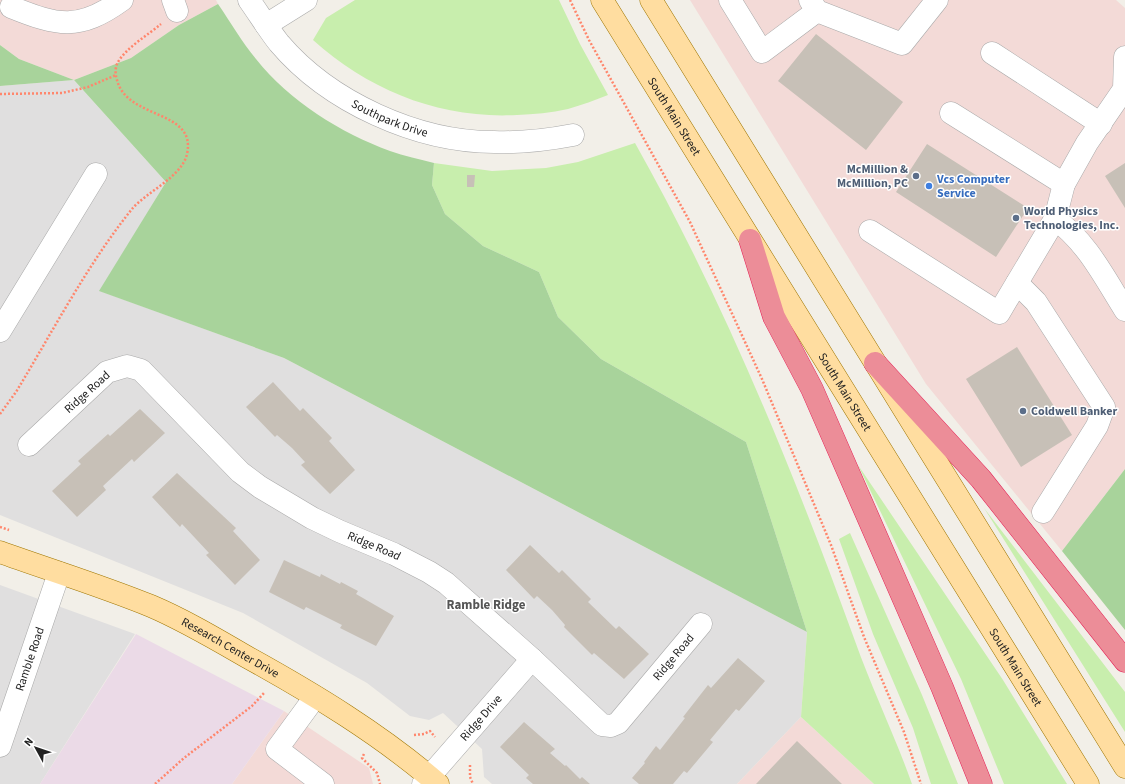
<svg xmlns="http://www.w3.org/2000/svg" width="1125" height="784" font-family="'Source Sans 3',sans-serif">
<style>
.residential{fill:#e0dfdf}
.commercial{fill:#f3dad7}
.industrial{fill:#ebdae7}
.grass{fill:#c8eead}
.forest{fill:#a8d39b}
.building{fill:#c7c0b7}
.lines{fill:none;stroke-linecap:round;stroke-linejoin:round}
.minor-casing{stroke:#a9a9a9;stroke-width:23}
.major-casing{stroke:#9f7600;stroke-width:23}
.highway-casing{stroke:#e42156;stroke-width:23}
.path{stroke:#ff866c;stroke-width:2.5;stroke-dasharray:2 2;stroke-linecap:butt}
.minor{stroke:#fff;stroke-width:22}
.major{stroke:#ffdda0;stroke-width:22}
.highway{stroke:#ec8d98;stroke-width:22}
.service-dot{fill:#5c6f8a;stroke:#fff;stroke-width:1.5}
.shop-dot{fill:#3f7fe0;stroke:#fff;stroke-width:1.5}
.labels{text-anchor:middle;stroke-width:3;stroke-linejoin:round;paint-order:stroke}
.street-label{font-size:12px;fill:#222;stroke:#fff}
.service-label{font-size:12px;font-weight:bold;fill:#4e5e75;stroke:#fff;text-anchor:start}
.shop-label{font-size:12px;font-weight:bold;fill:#366cbe;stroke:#fff;text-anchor:start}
.neighbourhood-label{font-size:13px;font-weight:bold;fill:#555;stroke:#fff}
</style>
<rect width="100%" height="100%" fill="#f2efe8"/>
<path class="residential" d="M74 80 166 182 100 291 284 358 807 632 801 717 737 784H492L484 777 482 749 443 713 429 720 410 716 367 683 243 613 0 515V86Z
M0 585 135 634 40 784H0Z"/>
<path class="commercial" d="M0 0H216L218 4 179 25 131 58 74 80 19 59 0 45Z
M690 0H1116L1125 8V469L1062 551 926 384Z
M284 711 369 768 373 784H232Z
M801 717 874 784H737Z"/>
<path class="industrial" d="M136 634 284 711 232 784H40Z"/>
<path class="grass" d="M355 0H559L580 44 608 95C595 100 582 105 568 109 551 113 534 114 517 115 440 119 370 91 313 40L326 18Z
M635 143C724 301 793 470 855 641 872 689 895 736 912 784H874L801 717 807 632 746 442 601 359 558 317 539 272 483 246 445 214 432 185 434 163 492 171 546 168 578 162Z
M858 465 1003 680 1067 784H1004L961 679Z
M984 508 1125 692V732Z
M850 533 922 695 958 784H931L913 728 873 634 839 539Z"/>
<path class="forest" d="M218 4C231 23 242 42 256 59 289 101 341 133 390 151 404 156 420 159 434 163L432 185 445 214 483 246 539 272 558 317 601 359 746 442 807 632 284 358 99 291 166 182 74 80 0 86V45L19 59 74 80 131 58 179 25Z
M1125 469V630L1062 551Z"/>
<path class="building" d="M816 34 903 102 866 150 778 81Z
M927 144 1028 208 996 257 896 192Z
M1125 163V208L1105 176Z
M467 175H475L474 187H467Z
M1017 347 1072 435 1021 467 966 379Z
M273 382 300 411 303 408 332 438 329 441 355 470 330 494 301 465 305 462 292 448 277 435 275 437 246 407Z
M140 409 165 433 134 462 132 459 103 486 106 490 77 517 52 491 81 464 78 461 108 434 110 436Z
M177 473 236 528 233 531 260 560 235 585 206 555 209 553 182 524 180 527 152 497Z
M530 545 559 573 562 570 591 599 588 602 616 629 619 626 649 654 624 679 594 653 592 655 564 627 565 625 552 610 537 596 534 599 506 570Z
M284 560 320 577 321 574 340 584 341 582 358 591 356 594 394 616 376 646 340 628 342 625 306 607 304 610 269 592Z
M738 658 765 681 739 711 736 709 710 740 713 742 687 773 684 771 673 784H639L632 778 645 763 644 762 656 746 660 750 685 718 683 717 708 685 711 688Z
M524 722 555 749 550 753 565 766 566 765 580 779 582 777 590 784H533L526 778 529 775 500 747Z
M797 741 842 784H756Z"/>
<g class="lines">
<g class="minor-casing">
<g id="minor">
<path d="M173 0 177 11"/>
<path id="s1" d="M249 0C259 14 268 29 279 43 329 102 417 142 494 142 521 143 547 140 573 135"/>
<path d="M730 0 762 52 817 11"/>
<path d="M810 0 817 11 902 44 937 0"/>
<path d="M11 7C58 26 79 31 122 0"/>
<path d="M266 25 306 0"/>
<path d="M992 53 1101 124"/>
<path d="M951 113 1064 184"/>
<path d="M1055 219C1087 242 1104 277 1125 310"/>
<path d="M870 231 999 313 1055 219 1064 184 1087 143 1124 89 1125 57"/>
<path d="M1017 283 1036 302 1104 407 1097 426 1043 512"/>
<path d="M0 331 96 174"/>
<path id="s2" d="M29 445 107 372 127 366 141 370 240 472 260 487 312 518 339 531 394 554 429 572 446 583 532 659 602 725 611 726 618 723 701 624"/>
<path d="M315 697 277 749 323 784"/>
<path id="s3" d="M0 746 59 573"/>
<path id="s4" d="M423 784 532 659"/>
</g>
</g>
<g class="major-casing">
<g id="major">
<path id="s5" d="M602 0 1088 784"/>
<path d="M651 0 1125 767"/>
<path id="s6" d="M0 552C50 570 102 586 151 606 184 620 216 639 247 657 314 694 380 734 438 784"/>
</g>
</g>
<g class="highway-casing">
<path id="highway" d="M750 240 774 317 812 389 942 687 981 784
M875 363 981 479 1125 661"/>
</g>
<path class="path" d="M570 0 589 40 690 222 762 379 831 545 864 637 904 732 921 784
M0 94 62 93 88 87 116 75
M0 414 16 392C53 331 87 265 132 209 146 192 182 177 187 154 197 109 127 120 117 80 115 74 115 67 118 62 127 47 148 35 161 24
M0 527 9 530
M414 735 424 734 430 731 435 737
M364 754 362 758 377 773 380 784
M470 765V777L473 784
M155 784 184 758 252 706 265 692"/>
<use href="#minor" class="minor"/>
<use href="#major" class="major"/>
<use href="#highway" class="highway"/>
</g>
<g class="service-dot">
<circle cx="916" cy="176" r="4"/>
<circle cx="1016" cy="218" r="4"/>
<circle cx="1023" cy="411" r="4"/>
</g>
<circle class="shop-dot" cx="929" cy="186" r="4"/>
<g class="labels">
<g class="street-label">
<text dy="4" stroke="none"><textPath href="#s1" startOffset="188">Southpark Drive</textPath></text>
<text dy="4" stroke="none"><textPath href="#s5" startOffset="137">South Main Street</textPath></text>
<text transform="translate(87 392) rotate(-42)" y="4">Ridge Road</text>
<text dy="4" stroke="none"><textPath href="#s5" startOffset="461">South Main Street</textPath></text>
<text dy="4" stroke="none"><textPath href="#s2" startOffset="438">Ridge Road</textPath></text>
<text dy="4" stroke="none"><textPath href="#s6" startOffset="250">Research Center Drive</textPath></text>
<text dy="4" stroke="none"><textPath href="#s2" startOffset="833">Ridge Road</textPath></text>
<text dy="4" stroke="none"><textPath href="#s3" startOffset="92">Ramble Road</textPath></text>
<text dy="4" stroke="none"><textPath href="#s5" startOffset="785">South Main Street</textPath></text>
<text dy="4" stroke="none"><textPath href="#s4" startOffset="88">Ridge Drive</textPath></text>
</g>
<g class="service-label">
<text x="908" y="173" text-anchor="end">McMillion &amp;<tspan x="908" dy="14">McMillion, PC</tspan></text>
<text x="1024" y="215">World Physics<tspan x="1024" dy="14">Technologies, Inc.</tspan></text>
<text x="1031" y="415">Coldwell Banker</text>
</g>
<g class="shop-label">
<text x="937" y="183">Vcs Computer<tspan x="937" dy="14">Service</tspan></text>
</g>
<g class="neighbourhood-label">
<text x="486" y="609">Ramble Ridge</text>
</g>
</g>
<g transform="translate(36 748) rotate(310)" stroke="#ffffff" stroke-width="3" paint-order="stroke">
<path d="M0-3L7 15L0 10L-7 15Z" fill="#222222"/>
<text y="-6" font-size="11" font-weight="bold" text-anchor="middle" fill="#222222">N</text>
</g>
</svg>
